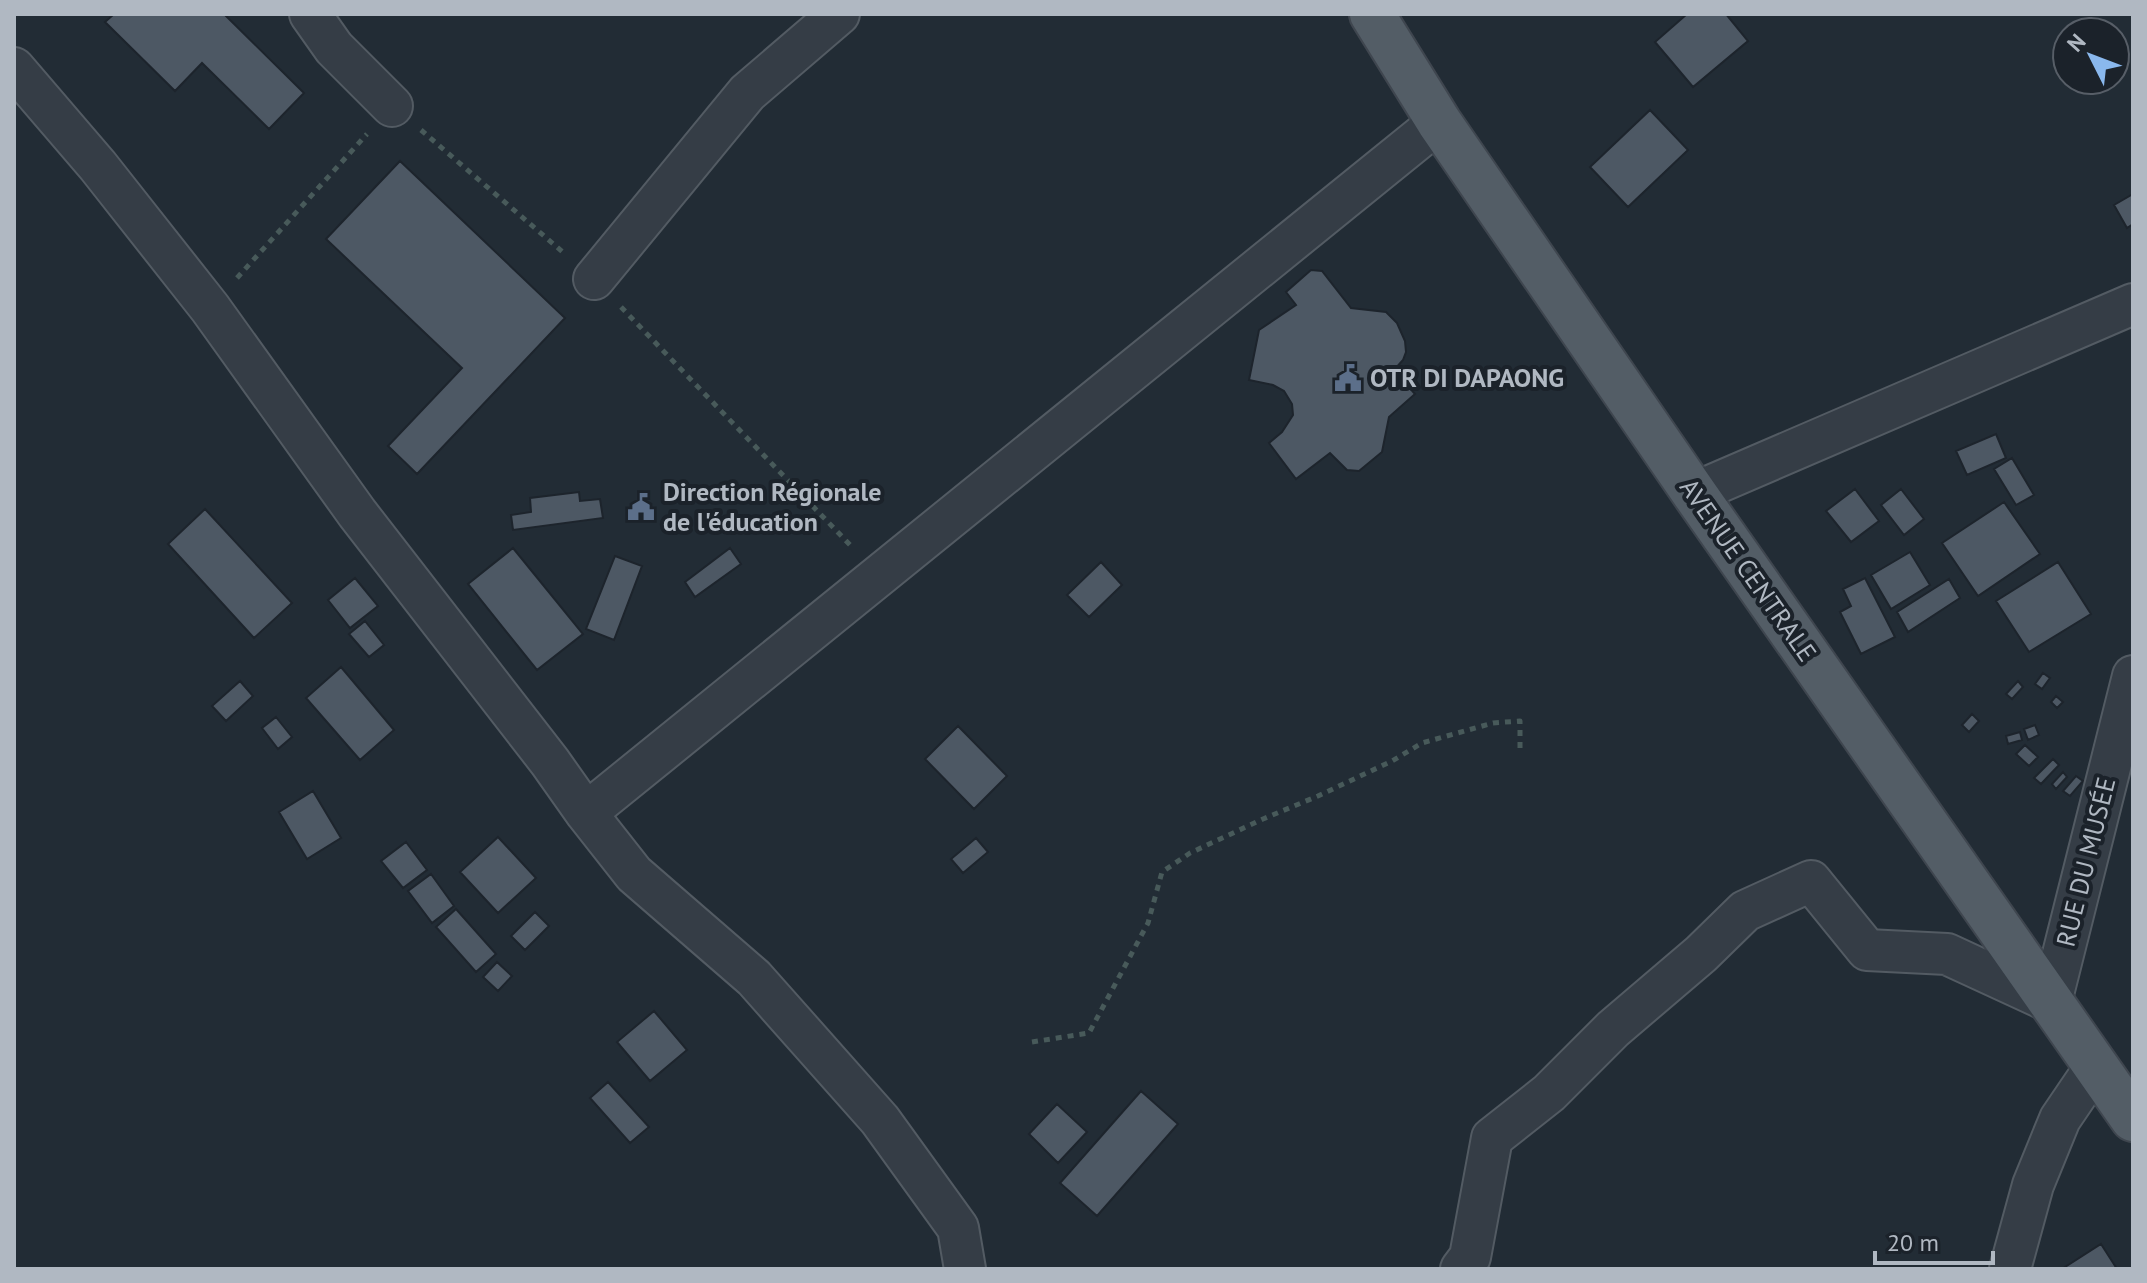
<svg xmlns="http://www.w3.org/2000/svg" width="2147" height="1283" font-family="'PT Sans',sans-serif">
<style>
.building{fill:#4d5864;stroke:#1d242c;stroke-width:2}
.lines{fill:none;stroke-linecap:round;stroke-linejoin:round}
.minor-casing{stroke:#535b63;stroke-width:44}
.major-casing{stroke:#3f464f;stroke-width:48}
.path{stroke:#485a5a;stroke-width:5;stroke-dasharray:6 6;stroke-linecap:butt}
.minor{stroke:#353d46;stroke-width:40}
.major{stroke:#535d66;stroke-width:44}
.labels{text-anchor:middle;stroke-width:8;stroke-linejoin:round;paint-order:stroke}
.poi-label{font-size:26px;font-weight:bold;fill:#b0b8c2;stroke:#1b222a;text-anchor:start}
.street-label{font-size:26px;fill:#b0b8c2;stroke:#1b222a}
</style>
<rect width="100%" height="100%" fill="#222c35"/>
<path class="building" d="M114 14H224L304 93 269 129 202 63 175 91 105 22Z
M1687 14H1726L1748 41 1693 87 1655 42Z
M1650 110 1688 150 1628 207 1590 167Z
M400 161 565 318 417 474 388 446 462 368 326 239Z
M2133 194V224L2127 228 2114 205Z
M1311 270 1322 271 1351 308 1386 312 1397 323 1405 341 1406 352 1403 360 1394 370 1415 394 1389 417 1382 452 1359 471 1347 470 1330 453 1296 479 1269 443 1282 432 1293 415 1292 404 1284 391 1273 385 1249 380 1259 330 1296 305 1286 292Z
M1996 434 2006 458 1967 475 1956 451Z
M2012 458 2034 495 2016 505 1994 469Z
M1855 489 1879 521 1851 542 1826 511Z
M1901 489 1924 519 1904 535 1881 505Z
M579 492 580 501 600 499 603 518 513 530 511 515 531 512 530 498Z
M2004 502 2040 554 1978 596 1942 543Z
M205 509 292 603 254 638 168 544Z
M513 548 583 634 537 670 468 584Z
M730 548 741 564 695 597 685 582Z
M1910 552 1930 585 1891 609 1871 575Z
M615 556 642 566 614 640 586 629Z
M1101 562 1122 585 1089 617 1067 595Z
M2058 562 2091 614 2029 652 1996 601Z
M355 578 378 606 350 628 328 600Z
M1865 578 1895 637 1861 654 1840 612 1851 606 1843 589Z
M1949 579 1960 598 1908 632 1897 612Z
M365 621 384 645 369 657 349 634Z
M341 667 394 730 360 760 306 698Z
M2043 673 2050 678 2042 689 2035 684Z
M240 681 253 696 226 721 212 706Z
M2018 681 2023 687 2012 699 2006 694Z
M2056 696 2063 702 2057 708 2051 702Z
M1972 714 1979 721 1969 732 1962 725Z
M276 717 292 737 278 749 262 728Z
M2035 725 2039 735 2028 740 2024 729Z
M958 726 1007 776 974 809 925 759Z
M2020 732 2022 740 2008 744 2006 736Z
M2025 745 2038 757 2029 766 2016 754Z
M2053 759 2059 765 2041 784 2034 778Z
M2063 772 2067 777 2056 789 2052 784Z
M2076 776 2083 781 2070 796 2063 791Z
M313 791 341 838 307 859 279 812Z
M498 837 536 878 498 913 460 872Z
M976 838 988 852 963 873 951 859Z
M406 842 427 870 403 888 381 861Z
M431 874 454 906 432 923 408 891Z
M456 909 496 954 476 972 436 927Z
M535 912 549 926 525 950 511 936Z
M497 962 512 976 498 991 483 977Z
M654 1011 687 1050 650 1081 617 1042Z
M608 1082 649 1127 630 1143 590 1098Z
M1141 1091 1178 1124 1097 1216 1060 1183Z
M1057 1104 1087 1132 1058 1163 1029 1134Z
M2101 1244 2117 1269H2062Z"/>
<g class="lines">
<g class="minor-casing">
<path id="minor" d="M310 14 334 48 392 106
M14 68 98 166 210 308 357 513 550 762 586 813 634 874 754 978 880 1120 958 1228 965 1269
M594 279 747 93 839 14
M1694 493 2133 304
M586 813 1439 122
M1461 1269 1470 1257 1492 1138 1549 1093 1613 1029 1701 954 1745 911 1811 881 1867 950 1947 954 2051 1002 2133 676
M2010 1269 2033 1185 2060 1119 2096 1066"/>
</g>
<g class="major-casing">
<path id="major" d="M1372 14 1439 122 1694 493 2133 1119"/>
</g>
<path class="path" d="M421 130 565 254
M237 278 367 134
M621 307 853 548
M1032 1042 1089 1033 1148 923 1162 872 1190 853 1263 819 1318 796 1392 761 1422 743 1493 723 1520 721V752"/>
<use href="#minor" class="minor"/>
<use href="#major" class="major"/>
</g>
<defs>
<g id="civic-bare" transform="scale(2.16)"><path d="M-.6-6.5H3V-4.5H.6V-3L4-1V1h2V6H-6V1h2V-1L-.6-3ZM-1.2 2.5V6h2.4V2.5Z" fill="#5c6f8a" stroke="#1b222a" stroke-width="2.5" paint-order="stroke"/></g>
</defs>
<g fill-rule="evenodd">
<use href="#civic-bare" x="1348" y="378"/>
<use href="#civic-bare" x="641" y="507"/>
</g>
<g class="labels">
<g class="poi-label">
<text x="1370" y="387">OTR DI DAPAONG</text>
<text x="663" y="501">Direction Régionale<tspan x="663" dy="30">de l'éducation</tspan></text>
</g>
<g class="street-label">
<text transform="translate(1748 570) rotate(55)" y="9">AVENUE CENTRALE</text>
<text transform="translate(2086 862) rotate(-76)" y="9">RUE DU MUSÉE</text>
</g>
</g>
<rect width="2147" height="1283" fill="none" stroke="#b0b8c2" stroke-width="32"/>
<g transform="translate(2091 56) rotate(312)"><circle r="38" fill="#1b222a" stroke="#575e67" stroke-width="2"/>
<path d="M0-6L14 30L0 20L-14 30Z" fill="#8ab8ed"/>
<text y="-12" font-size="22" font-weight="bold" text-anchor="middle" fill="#b0b8c2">N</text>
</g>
<path d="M1875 1251v12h118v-12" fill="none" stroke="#b0b8c2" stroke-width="4"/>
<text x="1887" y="1251" font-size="24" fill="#b0b8c2" stroke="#1b222a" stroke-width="6" paint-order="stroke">20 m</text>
</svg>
